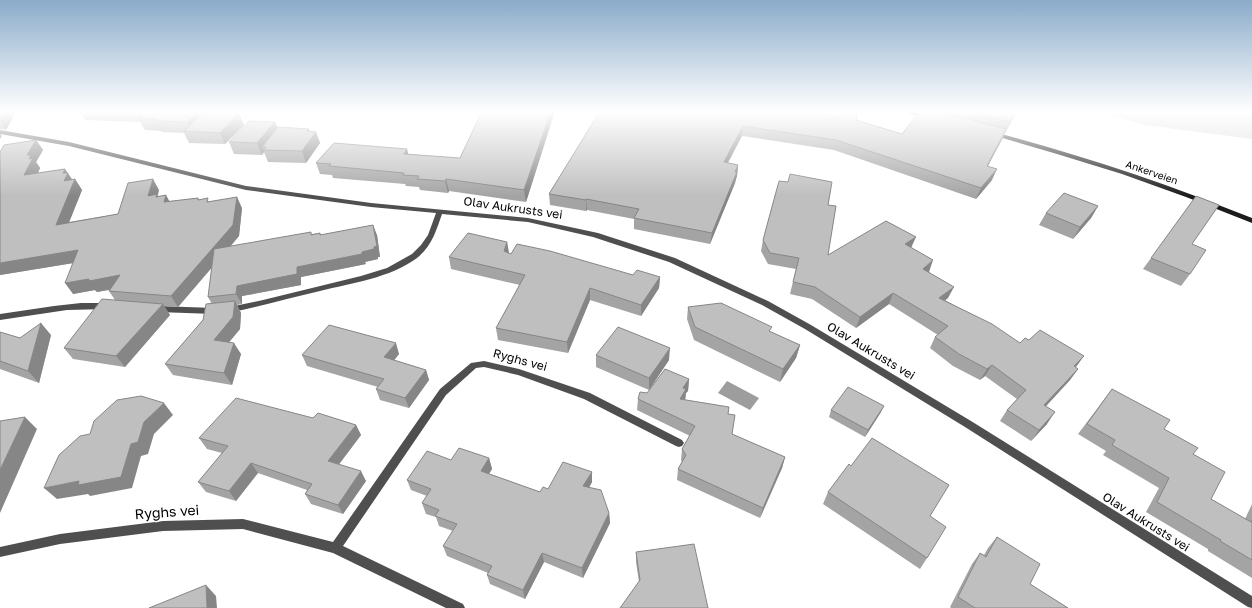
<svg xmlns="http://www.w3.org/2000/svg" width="1252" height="608" font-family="'Golos Text',sans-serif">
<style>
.green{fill:#d6d6d6}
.water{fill:#9d9d9d}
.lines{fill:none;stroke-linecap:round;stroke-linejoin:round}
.minor{fill:#4f4f4f;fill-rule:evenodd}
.secondary{fill:#1c1c1c;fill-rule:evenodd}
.wall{fill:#a4a4a4}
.shaded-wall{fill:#868686}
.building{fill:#bfbfbf;stroke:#868686}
.labels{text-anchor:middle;stroke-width:3;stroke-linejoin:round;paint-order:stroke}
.far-street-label{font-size:10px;fill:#000;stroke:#fff}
.street-label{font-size:12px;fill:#000;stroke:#fff}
.near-street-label{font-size:14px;fill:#000;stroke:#fff}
</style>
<rect width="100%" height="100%" fill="#fff"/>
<path class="green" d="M1095 111H1252V139L1145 125Z"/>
<path class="water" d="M727 381 759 398 750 410 718 393Z"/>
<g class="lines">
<path class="minor" d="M0 130 69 142 246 186 371 203 528 218 598 233 675 258 768 301 811 325 971 421 1252 596V608L1248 607 965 427 805 329 762 305 669 262 593 237 528 222 442 214C436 231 432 246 417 258 390 278 352 283 320 291 289 298 259 307 228 313L224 310 225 308 263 300 361 276 387 268 412 254 421 245 428 235 436 213 371 207 246 190 69 146 0 134Z
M81 303H108L112 306 108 309 67 310 0 320V314L54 306Z
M158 306 214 308 218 311 214 314 158 312 154 309Z
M484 361 519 369 590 393 682 440 684 443 682 446 679 447 676 446 584 399 518 375 484 367 476 368 446 395 343 546 463 604 465 608H446L333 553 243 529 163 531 60 544 0 557V547L60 534 163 521 243 519 333 542 440 389 471 363Z"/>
<path class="secondary" d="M901 111H912L930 117 927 119Z
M994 132C1082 155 1168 184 1252 218V223L1186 197 1122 174 1057 154 992 135V133Z"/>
</g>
<path class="wall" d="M0 111 6 130 0 129Z
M77 111H215L214 112 244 125 225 144 189 143 184 133 162 132 161 131 145 130 140 122 85 120 80 111Z
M482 111H555L526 202 449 191 448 193 420 190 419 187 406 186 405 184 333 178 332 175 320 174 316 163 409 154 460 158Z
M600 111 856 120 902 134 920 111H1017L1005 133 988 166 992 180 976 199 834 150 742 136 728 163 738 165 737 176 736 179 735 183 710 244 634 229V219L587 210 586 211 550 205 549 194Z
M275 122 278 128 316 132 320 143 306 163 268 162 264 152 262 155 234 154 229 142Z
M36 140 43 150 36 162 40 168 38 173 72 180 75 179 82 190 69 222 118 214 159 190 158 196 170 202 198 198 199 200 242 208 239 236 230 247 312 234 320 233 321 235H377L380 257H378V259L365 262 366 264 301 277V285L242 296V304L237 305 241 313 240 329 229 342 241 354 232 385 173 375 165 364 203 320 212 304 208 297 212 267 178 307 164 306 170 315 125 367 73 359 64 348 115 300 109 291V290L97 292 95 290 73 294V263L0 275Z
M1098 206 1091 218 1073 239 1039 225 1046 213Z
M763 240 828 255 912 248 948 298 945 300 1020 343 1078 369 1070 380 1046 406 1047 424 1031 441 1000 421 1007 410 1017 399 985 376 980 380 953 366 930 348 935 337 938 335 889 304 856 328 812 299 790 294 796 269 768 264 761 251Z
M507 242 509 253 511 254 633 275 660 277 659 288 641 316 590 300 568 353 498 340 496 328 520 285 451 269 449 257Z
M1192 244 1190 274 1181 286 1143 269 1151 258Z
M688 307 771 332 800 345 796 358 780 382 694 340 687 319Z
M0 332 20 338 51 335 39 383 0 369Z
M399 354 394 360 426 370 429 380 409 408 380 400 376 389 378 387 307 366 302 355Z
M596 355 669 360 649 390 596 367Z
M689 379 688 391 686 393 685 400 728 414 732 434 785 457 782 468 760 518 677 480 678 469 682 462 681 460 682 449 690 436 637 410 638 399 647 393Z
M1112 389 1164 429 1193 454 1211 499 1245 519 1252 504V578L1208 551V549L1146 512 1159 488 1103 455 1106 451 1078 434Z
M831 410 881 412 865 437 829 417Z
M313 418 356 425 361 435 339 464 366 481 343 514 311 504 305 494 307 490 258 473 236 501 206 492 198 482 222 453 207 449 199 438Z
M489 458 492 469 489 474 540 492 592 472V482L589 488 609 513 610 523 583 578 544 562 525 599 490 584 487 575 488 573 447 556 443 546 453 531 439 526 436 517 426 514 422 503 427 496 411 490 407 480 451 460Z
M851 466 930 516 927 558 920 569 823 504 828 492Z
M997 537 1030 584 1068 608H951L950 607 972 564 980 553 984 555 988 548Z
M636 552 708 608 639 582 636 562Z"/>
<path class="shaded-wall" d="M5 111H17L6 130 0 121V120Z
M198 111H215L194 132H192L187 122Z
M551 111H555L526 202 524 190Z
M1016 111H1017L1005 133 1010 122Z
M239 113 244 125 225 144 220 133Z
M275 122 280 134 266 147H262L264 152 262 155 257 143Z
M743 126 742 136 722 173 724 162Z
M309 129 312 137 316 132 320 143 306 163 302 151 307 131Z
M1006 129 1002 140 982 176 987 166Z
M0 133 2 136 0 139Z
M36 140 43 150 36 162 40 168 32 186 24 175 27 155Z
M407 149 410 160 404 154Z
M738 165 737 176 736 179 735 183 710 244 712 233 735 172Z
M65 169 74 182 75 179 82 190 64 235 56 225 64 181 63 173Z
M997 169 992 180 976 199 981 188Z
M153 179 159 190 157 196 163 205 148 196Z
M446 179 449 191 448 193 445 181Z
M166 195 172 206 164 202Z
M237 197 242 208 239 236 178 307 171 296Z
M586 199 587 210 586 211Z
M1098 206 1091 218 1073 239 1080 227Z
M373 225 377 235 380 257H378V259L365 262 366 264 301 277V285L242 296V304L236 294 237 286 297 267 362 252Z
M916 237 911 248 905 244Z
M507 242 509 254 504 251Z
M78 250 86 261 0 275V263Z
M933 260 929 272 918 280 923 269Z
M120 275 128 286 97 292 95 290 73 294 65 283 89 279Z
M660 277 659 288 641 316V305Z
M954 287 948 298 934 309 939 298Z
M590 288V300L568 353 567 342Z
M893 293 889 304 856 328 860 317Z
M235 301 241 313 240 329 221 352 214 340Z
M163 304 170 315 125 367 116 356Z
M41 323 51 335 39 383 28 371Z
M234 343 241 354 232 385 224 373Z
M396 343 399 354 388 368 384 357Z
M800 345 796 358 780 382 783 369Z
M670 348 669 360 649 390V378Z
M1084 356 1076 367 1074 366Z
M992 365 985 376 980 380 987 369Z
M1078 369 1070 380 1036 417 1044 405Z
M426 370 429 380 409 408 405 398Z
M689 379 688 391 686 393 685 401 680 399 683 388Z
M164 403 173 415 154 434 148 454 141 456 132 488 90 496 88 494 57 499 44 488 79 481 131 444 144 422Z
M884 406 881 412 865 437 868 430Z
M1055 412 1047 424 1031 441 1039 430Z
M25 417 37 429 0 513V470Z
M356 425 361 435 334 471 328 461Z
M785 457 782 468 760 518 763 508Z
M489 458 492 469 484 481 481 471Z
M251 463 258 473 236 501 229 491Z
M361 471 366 481 343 514 338 505Z
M592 472V482L584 496 583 486Z
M609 513 610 523 583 578 582 568Z
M542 553 544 562 525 599 523 590Z
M206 585 216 596 217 608H207Z"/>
<path class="building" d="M0 111H5L0 120Z
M143 111H198L187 122 156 121 157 119H139L142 116H137Z
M482 111H551L524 190 446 179 445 181 417 179 419 176 403 175 404 173 329 166 331 164 316 163 334 143 407 149 404 154 460 158Z
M600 111H803L836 116 837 111H858L856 120 902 134 920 111H938L1006 129 987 166 997 169 981 188 836 140 743 126 724 162 738 165 735 172H737L712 233 634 218 639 209 586 199V200L549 194Z
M969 111H1016L1010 122Z
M204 112 239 113 220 133 184 131Z
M249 121 275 122 257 143 229 142Z
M278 127 309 129 307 131 316 132 302 151 263 150 266 147H262Z
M36 140 27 155H31L29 159 33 158 24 175 65 169 63 173H68L64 181 75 179 56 225 118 214 128 183 153 179 148 196 157 194 156 197 166 195 164 202 198 198V200L208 198 207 202 237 197 233 225 171 296 109 291 120 275 89 281V279L65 283 78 250 0 263V152L4 145Z
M790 174 832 182 828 205 836 206 828 255 886 221 916 237 905 244 933 260 923 269 954 287 939 298 992 324 1020 343 1025 338 1029 340 1040 330 1084 356 1074 366 1078 369 1044 405 1055 412 1039 430 1007 410 1026 390 992 365 987 369 959 354 935 337 948 326 893 293 860 317 815 287 793 282 799 258 770 253 763 240 779 181 788 182Z
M1064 193 1098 206 1080 227 1046 213Z
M1196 196 1219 205 1192 244 1206 250 1190 274 1151 258Z
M373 225 377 246 374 247V249L362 252V254L297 267V274L237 286 236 294 208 297 214 249 311 232V235L320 233V235Z
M468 233 507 242 504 251 511 254 517 244 550 251 633 275 637 270 660 277 641 305 590 288 567 342 496 328 525 275 449 257Z
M102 299 163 304 116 356 64 348Z
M235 301 233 317 214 340 234 343 224 373 165 364 203 320 206 304Z
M721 303 772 327 769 331 800 345 783 369 695 327 688 307Z
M41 323 28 371 0 361V332L20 338Z
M329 325 396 343 384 357 426 370 405 398 376 389 384 379 302 355Z
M618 327 670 348 649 378 596 355Z
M665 369 689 379 683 388 686 389 680 399 729 407 728 414 735 415 732 434 785 457 763 508 678 469 686 455 682 449 695 426 638 399 640 392 647 393Z
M848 387 884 406 868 430 831 410Z
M1112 389 1170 420 1164 429 1198 448 1193 454 1225 472 1211 499 1251 522 1252 520V560L1220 541 1221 540 1157 502 1169 478 1112 445 1115 440 1087 424Z
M141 396 164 403 144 422 138 442 131 444 121 477 78 485 79 481 44 488 59 455 80 436 90 434 94 421 117 400Z
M236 398 313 418 318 413 356 425 328 461 361 471 338 505 305 494 312 484 251 463 229 491 198 482 228 446 199 438Z
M25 417 0 470V421Z
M872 438 949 485 930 516 946 527 927 558 828 492 849 464 851 466Z
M459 448 489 458 481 471 540 492 543 487 548 489 563 462 592 472 583 486 601 490 609 513 582 568 542 553 523 590 487 575 492 566 443 546 457 524 435 516 439 510 422 503 431 489 407 480 427 451 451 460Z
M997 537 1040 564 1030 584 1068 608H975L958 597 980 553 986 557Z
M694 544 708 608H620L640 580 636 552Z
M206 585 207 608H149Z"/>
<linearGradient id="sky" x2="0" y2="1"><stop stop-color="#8aabca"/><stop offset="0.57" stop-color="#fff"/><stop offset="1" stop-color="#fff" stop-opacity="0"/></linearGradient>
<rect width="1252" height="196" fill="url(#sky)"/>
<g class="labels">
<g class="far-street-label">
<text transform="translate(1152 172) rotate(19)" y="4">Ankerveien</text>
</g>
<g class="street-label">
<text transform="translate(513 208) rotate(8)" y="4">Olav Aukrusts vei</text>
<text transform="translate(871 351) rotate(31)" y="4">Olav Aukrusts vei</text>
<text transform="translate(520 360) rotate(15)" y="4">Ryghs vei</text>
<text transform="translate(1146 522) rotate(32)" y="4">Olav Aukrusts vei</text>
</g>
<g class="near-street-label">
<text transform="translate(167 512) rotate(-4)" y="5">Ryghs vei</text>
</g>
</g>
</svg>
